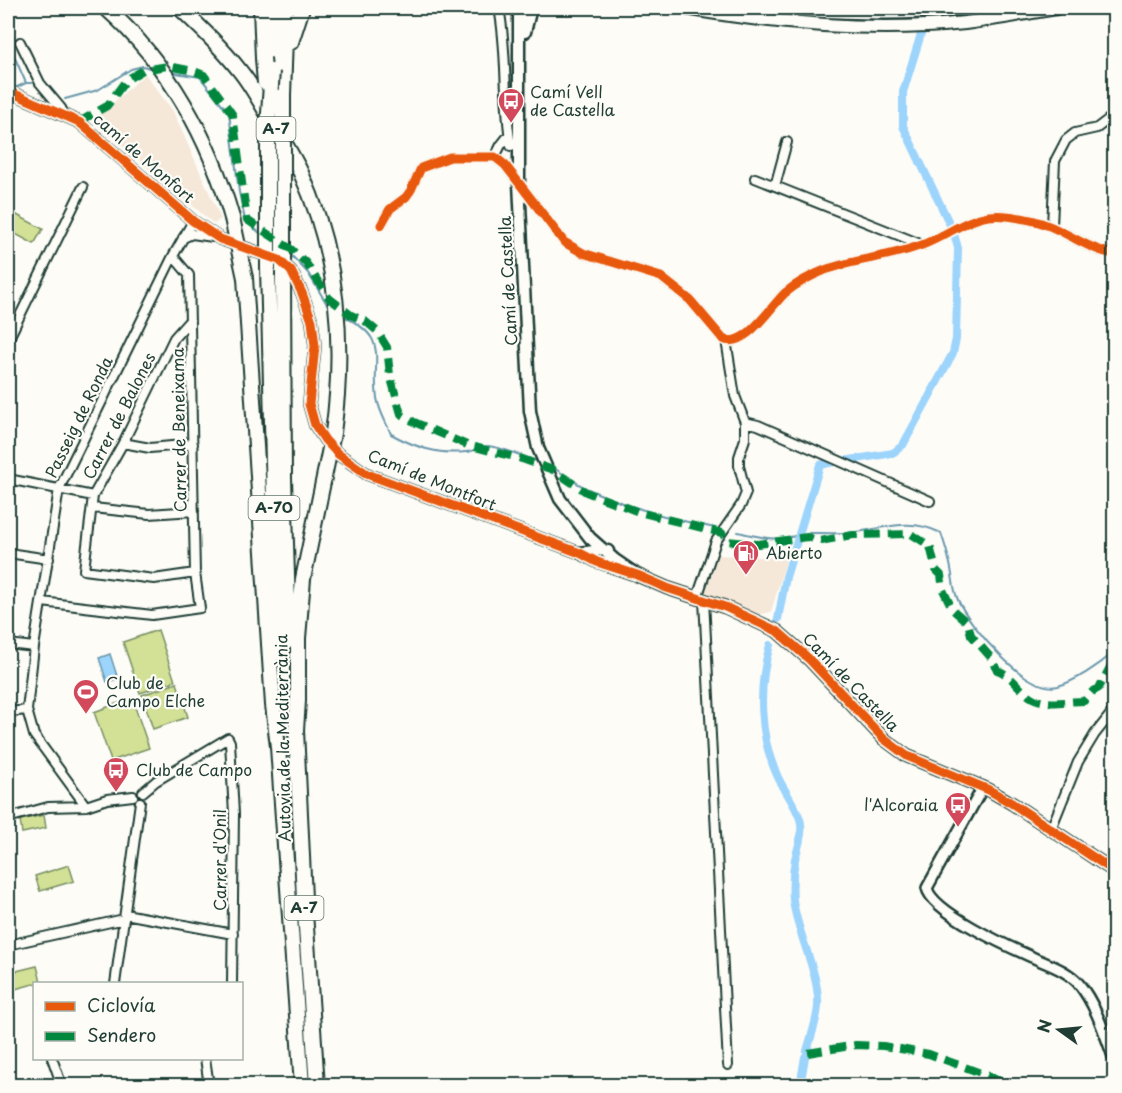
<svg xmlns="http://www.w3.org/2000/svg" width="1122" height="1093" font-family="'Playpen Sans',sans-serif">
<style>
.built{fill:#f5e8d9}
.green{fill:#d2e195;stroke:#788f64;stroke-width:1.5}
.water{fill:#9cd4fc;stroke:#6a98ac;stroke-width:1.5}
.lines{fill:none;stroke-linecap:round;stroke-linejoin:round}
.stream{stroke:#6a98ac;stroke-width:2}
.canal{stroke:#9cd4fc;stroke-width:8}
.minor-casing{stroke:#1f3d34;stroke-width:12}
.tertiary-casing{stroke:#1f3d34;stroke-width:14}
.secondary-casing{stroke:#1f3d34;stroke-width:15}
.trunk-casing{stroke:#1f3d34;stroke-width:16}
.motorway-casing{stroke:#1f3d34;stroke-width:18}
.minor{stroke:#fdfcf7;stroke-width:8}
.tertiary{stroke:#fdfcf7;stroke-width:9}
.secondary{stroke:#fdfcf7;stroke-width:10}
.trunk{stroke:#fdfcf7;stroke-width:12}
.motorway{stroke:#fdfcf7;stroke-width:14}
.motorway-bridge-casing{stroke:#1f3d34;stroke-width:18;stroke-linecap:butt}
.motorway-bridge{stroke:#fdfcf7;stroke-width:14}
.quiet{stroke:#00873e;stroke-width:8;stroke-dasharray:15 8;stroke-linecap:butt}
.cycleway-casing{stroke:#fdfcf7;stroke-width:13}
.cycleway{stroke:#e8590c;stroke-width:9}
.labels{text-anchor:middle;stroke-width:4.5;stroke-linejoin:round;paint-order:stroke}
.shield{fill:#fdfcf7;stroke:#62766e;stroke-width:1.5}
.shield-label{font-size:15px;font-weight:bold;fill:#1f3d34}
.poi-label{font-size:16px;fill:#1f3d34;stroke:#fdfcf7;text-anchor:start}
.street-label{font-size:16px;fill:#1f3d34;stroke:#fdfcf7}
</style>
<rect width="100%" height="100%" fill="#fdfcf7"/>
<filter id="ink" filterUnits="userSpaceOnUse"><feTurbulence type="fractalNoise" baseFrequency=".0167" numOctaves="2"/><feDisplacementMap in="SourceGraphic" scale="12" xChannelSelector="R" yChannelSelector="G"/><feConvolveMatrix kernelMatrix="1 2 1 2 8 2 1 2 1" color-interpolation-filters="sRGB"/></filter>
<g filter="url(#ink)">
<path class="built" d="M145 74 173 111 221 219 214 224 93 121Z
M718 555 787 558 771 612 756 615 704 594Z"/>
<path class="green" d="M15 214 43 229 34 244 8 230Z
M158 630 175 681 140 693 123 642Z
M177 683 188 717 153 729 142 695Z
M132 698 149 748 111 761 94 712Z
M44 815 46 828 22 833 20 820Z
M69 865 74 881 40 891 35 876Z
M37 966 41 982 8 991V973Z"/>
<path class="water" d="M110 654 118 679 107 682 99 658Z"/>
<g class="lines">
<path class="stream" d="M8 42 26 83H32
M170 72 200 77 229 113 239 192 245 220 262 235
M15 88 26 83
M65 99 98 90 131 69 143 66 156 70
M8 102 10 97
M289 253 308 273 330 309
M343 316C391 339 371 357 377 398 379 411 386 422 391 434 415 447 437 455 466 452 473 452 481 446 488 446 499 447 530 458 541 463
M552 467C564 474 575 483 588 489 629 508 671 519 715 528
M738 532C756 536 776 542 795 536
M809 533C825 533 842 534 857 532 889 527 911 518 941 533 944 542 947 551 949 560 953 573 952 587 958 600 970 626 1026 694 1058 686 1076 681 1099 665 1113 653"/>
<path class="canal" d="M922 31 903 92V126L951 227
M844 461 893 453 903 445 953 353 956 339 958 248 954 234
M778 619 786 577 820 465 838 461
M770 645C758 686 759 736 777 775 783 789 795 804 800 819 804 832 798 847 795 859 793 871 792 888 793 900 797 934 820 974 818 1006 817 1021 811 1036 807 1051
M800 1086 805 1057"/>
<g class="minor-casing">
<path id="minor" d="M499 8C508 53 503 100 511 146
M20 42 40 83 61 108 64 114
M495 157 501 145 509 135
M755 178 923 245
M775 186 787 142
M381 225 390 209 406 197 411 190 421 168 450 157H495L505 165 519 183 564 242 583 253 661 277 690 300 723 339C745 350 771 306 785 293 797 283 810 276 825 270 856 259 890 257 922 245 944 237 966 219 989 216 1003 214 1021 218 1035 221 1063 228 1085 249 1114 254
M1052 226 1055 161 1066 140 1075 133 1097 128 1114 115
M183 238 192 234 213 237
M190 320 174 338 123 443 93 496 84 570 154 579 195 573
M8 340 83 187
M745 422 758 425 930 501
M123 443 150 448 193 444
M8 479 93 496
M93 508 149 514 194 511
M8 553 49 559
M697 598 716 541 741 505 746 493 739 466V457L745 439V422L735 396 726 340
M704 600 728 1065
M42 602 152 615 200 608 195 573 189 275 173 256
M8 644 34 647
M8 712 27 710
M143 792 156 781 228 738 230 742 234 814 232 984
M86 806 34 735 27 710 34 647 59 489 173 256 193 221
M8 818 48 807 86 806 107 799 133 796
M1051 829 1078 762 1095 734 1114 710
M125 914 233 934
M8 945 124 919
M115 984 140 802
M52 1058 62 1086
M205 1058 209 1086"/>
</g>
<g class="tertiary-casing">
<path id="tertiary" d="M8 91 79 122 193 221 220 239 279 260 291 271 302 293 312 321 315 346 309 404 315 425 325 440 338 454 367 474 580 553 597 562 632 574
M983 787 927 888C932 912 1009 947 1032 957 1049 965 1067 970 1079 984 1096 1005 1105 1035 1114 1059"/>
</g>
<g class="secondary-casing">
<path id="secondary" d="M519 8V183L530 411 538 448 560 499 590 538 615 560 637 575 667 588 725 607 777 631 809 659 884 739 907 756 989 790 1013 804 1114 871
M525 32 531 8
M580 553 600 550 608 551"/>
</g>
<g class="trunk-casing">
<path id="trunk" d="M686 8C778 24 872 33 965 23 996 19 1026 13 1056 8"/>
</g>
<g class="motorway-casing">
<path id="motorway" d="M106 8C168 63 210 139 232 218
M180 8C201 28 222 48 240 71 253 87 263 107 274 125 283 141 293 156 301 173 338 254 345 345 333 433
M261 8 263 58
M785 8C842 11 900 14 957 8
M291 42 302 8
M272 71 273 8
M283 95 286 8
M268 268 278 653
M283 276 284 478 289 641
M245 278 273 705 278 747 302 1086
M317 1086 304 898 296 730 298 701V638L303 579 328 458"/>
</g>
<use href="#minor" class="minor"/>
<use href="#tertiary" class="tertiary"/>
<use href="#secondary" class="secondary"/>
<use href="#trunk" class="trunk"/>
<use href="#motorway" class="motorway"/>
<g class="motorway-bridge-casing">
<path id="motorway-bridge" d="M263 58 265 83
M232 218 245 278
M268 268V127L272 71
M283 276V95
M328 458 333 433"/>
</g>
<use href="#motorway-bridge" class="motorway-bridge"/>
<path class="quiet" d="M79 122 107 106 126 80 143 70 168 66 194 71 204 75 233 115 247 220 291 249 306 263 329 298 351 315 365 321 377 331 387 347 390 375 401 414 414 422 467 445 522 459 553 470 586 492 639 512 722 533 727 541 758 544 807 537 820 541 853 535 911 534 930 546 936 570 941 575 943 590 953 610 968 623 971 635 993 660 997 670C1012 675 1018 689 1031 697 1044 706 1069 701 1084 701L1092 692 1099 688 1111 665 1114 663
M808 1053 856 1045 883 1046 929 1054 1016 1086"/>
<g class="cycleway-casing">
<path id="cycleway" d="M8 91 79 122 193 221 220 239 279 260 291 271 302 293 312 321 315 346 309 404 315 425 325 440 338 454 367 474 580 553 597 562 637 575 667 588 725 607 777 631 809 659 884 739 907 756 989 790 1013 804 1114 871
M381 225 390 209 406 197 411 190 421 168 450 157H495L505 165 519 183 564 242 583 253 661 277 690 300 723 339C745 350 771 306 785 293 797 283 810 276 825 270 856 259 890 257 922 245 944 237 966 219 989 216 1003 214 1021 218 1035 221 1063 228 1085 249 1114 254"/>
</g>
<use href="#cycleway" class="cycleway"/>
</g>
</g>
<defs>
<g id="bus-pin" transform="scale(1.35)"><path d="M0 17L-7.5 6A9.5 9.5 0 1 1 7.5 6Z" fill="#d1495b" stroke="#fdfcf7"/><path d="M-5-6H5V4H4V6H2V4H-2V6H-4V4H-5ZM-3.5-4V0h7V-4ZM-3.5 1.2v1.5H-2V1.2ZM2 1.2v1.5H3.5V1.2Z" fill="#fff"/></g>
<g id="fuel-pin" transform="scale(1.35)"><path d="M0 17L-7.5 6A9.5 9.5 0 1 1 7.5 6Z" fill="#d1495b" stroke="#fdfcf7"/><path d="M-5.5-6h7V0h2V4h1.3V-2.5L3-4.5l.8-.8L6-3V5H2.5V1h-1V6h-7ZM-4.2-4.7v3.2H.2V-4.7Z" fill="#fff"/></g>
<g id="stadium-pin" transform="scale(1.35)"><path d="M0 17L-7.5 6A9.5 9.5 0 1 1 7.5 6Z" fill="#d1495b" stroke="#fdfcf7"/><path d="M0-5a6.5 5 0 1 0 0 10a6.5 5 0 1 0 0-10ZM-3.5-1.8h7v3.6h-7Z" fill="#fff"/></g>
</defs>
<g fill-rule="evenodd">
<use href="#bus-pin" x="511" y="101"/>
<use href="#fuel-pin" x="746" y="553"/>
<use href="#stadium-pin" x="86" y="692"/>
<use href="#bus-pin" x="116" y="770"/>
<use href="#bus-pin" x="958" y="805"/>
</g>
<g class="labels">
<g class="shield">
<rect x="256.5" y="117" width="39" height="24" rx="4.5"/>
<rect x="248.5" y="496" width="51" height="24" rx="4.5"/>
<rect x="284.5" y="896" width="39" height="24" rx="4.5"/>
</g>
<g class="shield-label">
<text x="276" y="134">A-7</text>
<text x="274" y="513">A-70</text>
<text x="304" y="913">A-7</text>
</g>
<g class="poi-label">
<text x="530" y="98">Camí Vell<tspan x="530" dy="18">de Castella</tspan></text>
<text x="766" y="559">Abierto</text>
<text x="106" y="689">Club de<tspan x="106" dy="18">Campo Elche</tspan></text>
<text x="136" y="776">Club de Campo</text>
<text x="938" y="811" text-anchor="end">l'Alcoraia</text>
</g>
<g class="street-label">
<text transform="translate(144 158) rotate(41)" y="6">camí de Monfort</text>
<text transform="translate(508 281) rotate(-93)" y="6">Camí de Castella</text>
<text transform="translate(119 416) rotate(-63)" y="6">Carrer de Balones</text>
<text transform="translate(79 417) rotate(-64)" y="6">Passeig de Ronda</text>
<text transform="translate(179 430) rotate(-91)" y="6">Carrer de Beneixama</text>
<text transform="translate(432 480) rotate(22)" y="6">Camí de Montfort</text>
<text transform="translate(851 682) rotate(46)" y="6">Camí de Castella</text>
<text transform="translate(283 738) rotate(-91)" y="6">Autovia de la Mediterrània</text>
<text transform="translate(220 860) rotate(-90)" y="6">Carrer d'Onil</text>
</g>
</g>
<rect width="1122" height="1093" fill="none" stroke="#fdfcf7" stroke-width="30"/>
<rect x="15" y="15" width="1092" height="1063" fill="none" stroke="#1f3d34" stroke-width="2" filter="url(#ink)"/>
<rect x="33" y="982" width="210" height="78" fill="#fdfcf7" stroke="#a4b0a9" stroke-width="1.5"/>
<rect x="45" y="1002" width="30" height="9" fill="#e8590c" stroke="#a4b0a9" stroke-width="1.5"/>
<text x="87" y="1012" font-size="18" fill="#1f3d34">Ciclovía</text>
<rect x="45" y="1032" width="30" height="9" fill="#00873e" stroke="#a4b0a9" stroke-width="1.5"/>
<text x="87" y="1042" font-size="18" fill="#1f3d34">Sendero</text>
<g transform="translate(1059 1030) rotate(285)" stroke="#fdfcf7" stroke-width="4.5" paint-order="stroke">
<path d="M0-4.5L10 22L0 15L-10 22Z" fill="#1f3d34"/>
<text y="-9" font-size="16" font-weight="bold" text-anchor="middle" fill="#1f3d34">N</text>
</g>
</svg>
